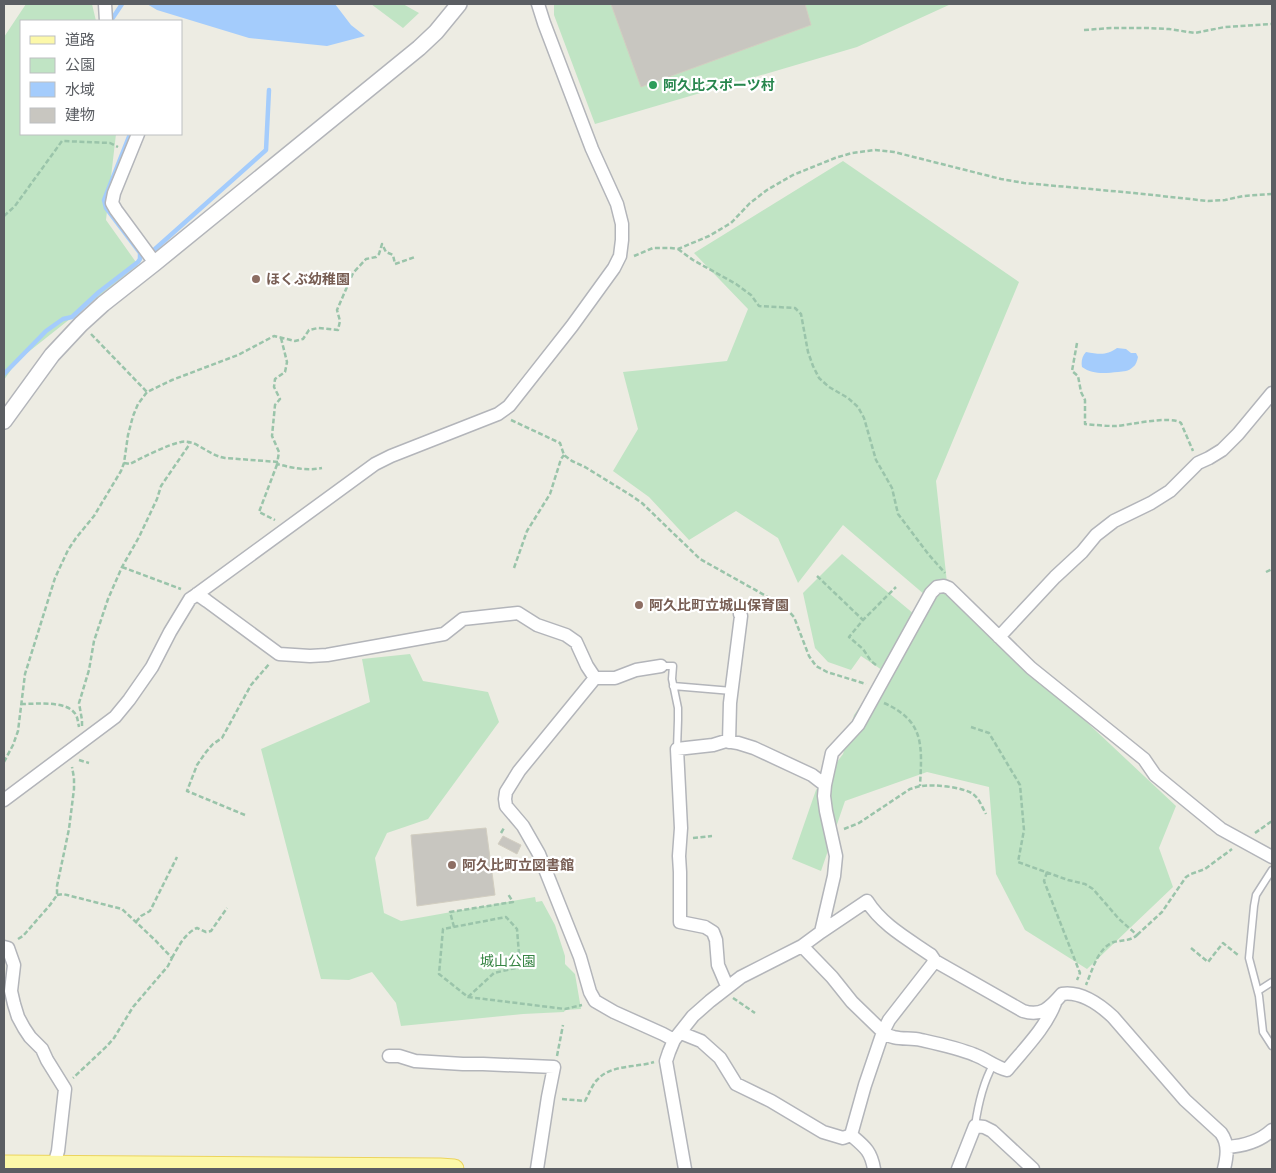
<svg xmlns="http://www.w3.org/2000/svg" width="1276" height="1173" font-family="Arial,'Noto Sans JP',sans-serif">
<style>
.green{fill:#c0e4c4}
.water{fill:#a4ccfc}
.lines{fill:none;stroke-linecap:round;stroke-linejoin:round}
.stream{stroke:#a4ccfc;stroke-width:4.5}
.building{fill:#c8c6c0;stroke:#d2cec1}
.service-casing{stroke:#b3b5ba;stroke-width:9}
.minor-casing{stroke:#b3b5ba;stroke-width:15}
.tertiary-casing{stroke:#b3b5ba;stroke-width:18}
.primary-casing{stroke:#ecd45d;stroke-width:21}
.path{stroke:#9ac4aa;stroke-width:2.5;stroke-dasharray:5 2.5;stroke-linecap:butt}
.service{stroke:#fff;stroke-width:6}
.minor{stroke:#fff;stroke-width:12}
.tertiary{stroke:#fff;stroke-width:15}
.primary{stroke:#fcf8a9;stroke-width:19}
.leisure-dot{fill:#2e9e5b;stroke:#fff;stroke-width:2}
.education-dot{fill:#8d6e63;stroke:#fff;stroke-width:2}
.labels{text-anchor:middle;stroke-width:4.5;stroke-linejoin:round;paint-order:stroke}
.leisure-label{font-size:14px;font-weight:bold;fill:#27864d;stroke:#fff;text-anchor:start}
.education-label{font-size:14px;font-weight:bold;fill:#785e54;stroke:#fff;text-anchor:start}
.park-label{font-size:14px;fill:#388545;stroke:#fff}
</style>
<rect width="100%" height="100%" fill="#edece3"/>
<path class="green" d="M26 4H92L96 21H21V134H116L106 220 138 265 17 361 4 380V37Z
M371 4H403L419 13 403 28Z
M554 4H951L857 47 595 124 554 15Z
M843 161 1019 282 936 481 948 592 1176 806 1159 848 1173 887 1087 969 1025 930 996 874 989 787 927 772 845 801 821 871 792 859 816 790 843 754 854 715 871 691 882 670 861 656 851 670 828 662 815 648 803 593 842 554 914 614 925 595 843 525 798 583 778 538 736 511 689 540 649 497 613 471 638 429 623 372 727 361 748 309 694 253Z
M410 654 423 681 488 692 499 722 428 819 387 833 375 858 384 913 401 921 535 897 536 902 542 901 555 925 565 956V964L575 974 581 1009 565 1010 564 1012 523 1014 401 1026 396 1003 372 972 349 980 321 979 261 749 370 702 362 659Z"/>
<path class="water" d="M147 4H335L351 25 365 36 327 46 249 38 157 10Z
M1117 348 1126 349 1131 353H1136L1138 357C1137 361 1136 365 1133 367 1128 372 1124 371 1118 372 1106 373 1093 375 1082 367 1081 362 1082 356 1086 352 1099 354 1106 356 1117 348Z"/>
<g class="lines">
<path class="stream" d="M112 19 122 4
M155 249 266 150 269 90
M4 374 46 331 63 319 72 317 99 292 138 262 140 259V253L106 208 104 200 130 134"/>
</g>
<path class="building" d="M611 4H805L811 25 641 87Z
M486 828 495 895 417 906 411 835Z
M503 836 521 845 517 854 498 844Z"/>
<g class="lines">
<g class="service-casing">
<path id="service" d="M661 666H673L672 679 678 708V720L677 749
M673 686 732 691
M1272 870 1256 895 1254 906 1249 958 1259 996 1263 1032 1272 1046
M1258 991 1272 982
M975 1126C978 1105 983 1083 993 1065"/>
</g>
<g class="minor-casing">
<path id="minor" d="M105 4 106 21
M138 134 114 193 112 203 116 210 155 263
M197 594 207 601 279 654 310 656 327 655 444 634 463 619 518 613 537 625 566 635 576 642 587 666 595 678 519 771 506 792 505 799 506 806 523 826 539 854 580 957 590 992 595 1001 614 1012 663 1034 674 1040
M999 637 1055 577 1082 552 1096 535 1114 521 1151 503 1170 491 1198 463 1209 458 1222 450 1238 434 1272 393
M595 678H615L636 670 661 666
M729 742 730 703 741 616 740 614
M4 800 115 717 129 700 152 667 170 632 190 599 193 597 375 464 391 456 498 414 509 406 572 326 614 268 620 256 622 240V224L617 204 592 149 544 23 538 4
M821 932 867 901C882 925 908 939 931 955L935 961
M802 946 832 977 852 1002 883 1032 889 1020 935 961 1023 1011C1041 1017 1050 1008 1062 994 1081 991 1099 1004 1113 1017L1185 1100 1221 1133C1229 1144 1227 1157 1224 1169
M4 947 8 948 14 965 11 991 14 1004 18 1017 24 1028 30 1037 42 1049 47 1060 65 1089 58 1151 53 1169
M727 986 718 965 716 940 713 932 705 927 680 922V872L679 856 681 828 677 749 713 745 726 741 738 743 754 748 812 775 825 785
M681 1033 701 1041 720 1058 736 1084 771 1101 823 1132 843 1138 851 1135
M389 1056H399L415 1061 463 1064H483L554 1067 548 1097 537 1169
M1227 1147C1244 1146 1260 1141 1272 1130
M685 1169 666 1061 669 1052 674 1040 693 1016 710 1001 741 977 802 946 821 932 834 876 836 856 826 811 824 796 825 785 832 753 858 725 931 593 937 587 944 586 949 588 1031 668 1144 759 1155 775 1221 829 1272 857
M874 1169C871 1151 865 1147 851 1135L865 1085 883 1032C894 1041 908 1037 921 1040 939 1044 958 1048 975 1055 986 1059 995 1067 1007 1070 1024 1049 1045 1029 1055 1003
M958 1169 975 1126 984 1127 992 1131 1033 1169"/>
</g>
<g class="tertiary-casing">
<path id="tertiary" d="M4 421 52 355 81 324 103 304 155 263 419 48 436 32 459 4"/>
</g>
<g class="primary-casing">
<path id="primary" d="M4 1165 440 1168 454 1169"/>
</g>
<path class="path" d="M1084 30 1111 28H1148L1169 29 1195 33 1225 27 1272 24
M4 216 15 206 62 141 110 143 118 147
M678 249 693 260 736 284 751 295 759 306 795 308 801 314 808 352 813 366 819 378 829 387 848 398 858 407 864 418 876 460 892 488 898 514 929 555 945 573
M634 256 653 248H671L678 249 709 236 731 223 750 203 767 190 793 175 835 158 852 153 875 150 894 152 1001 179 1024 183 1134 193 1208 201 1225 200 1243 196 1272 194
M91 334 147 392
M281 338 287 362 285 372 275 379 274 387 280 399 275 405 272 436 279 452 277 464C293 468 306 471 322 468
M1077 343 1072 371 1078 376 1081 392 1085 400V424C1095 425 1106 426 1116 426 1130 425 1171 415 1181 423L1193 451
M511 420 560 443 564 455 572 461 585 467 632 496 642 503 700 559 784 606 794 617 809 656 816 666 827 672 866 684
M124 463 130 464C141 458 169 444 181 442 185 441 189 442 193 443 204 448 213 456 225 458L278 462 259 512 275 520
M122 567 181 589
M514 568 527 531 550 494 561 459 564 455
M1266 572 1272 569
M817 576 863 620
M876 665 871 661 863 649 849 637 863 620 896 587
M884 703C925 721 922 746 920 786
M21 704C36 704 68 700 76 715 78 719 78 723 79 727
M82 726V720L79 703 89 670 94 641 108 599 122 567 139 537 157 499 161 486 189 445V442
M971 727 989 733 1020 785 1024 830 1018 862 1068 880 1085 884 1093 889 1119 919 1137 935C1131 941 1122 940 1114 942 1098 947 1092 971 1086 985
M79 760 89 763
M4 762 13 745 18 731 25 674 55 578 68 550 76 538 94 516 121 471 124 463 128 435 133 416 138 404 147 392 172 380 238 355 274 336 295 341 303 339 309 330 318 328 338 330 340 321 337 310 353 273 366 259 376 257 379 254 382 244 386 252 393 255 395 264 415 257
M245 815 187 791 197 765 206 752 213 744 222 738 251 685 270 663
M844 829 859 823 910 789C914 788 918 786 922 786 933 784 963 787 973 794 979 798 982 807 986 814
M501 833 504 828
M1255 833 1272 821
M693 838 712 836
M1047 872 1044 881 1080 973 1077 980
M57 895 63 894 122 909 155 940 172 958 168 966 133 1007 114 1038 107 1046 73 1078
M136 922 141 916 150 911 177 857
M454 927 450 912 513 902 508 894
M1137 935 1162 912 1186 877 1191 874 1205 869 1232 849
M18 939 23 936 50 905 57 895V886L69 829 74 789V778L72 767
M1191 948 1208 962 1223 943 1238 955
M172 958C178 947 185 933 197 928L206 932 211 931 227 908
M468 997 494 973 520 967 517 929 506 917 443 929 439 974 468 997 565 1009 582 1005
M733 998 755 1013
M557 1056 563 1025
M562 1099 585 1101C589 1094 592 1085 597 1080 611 1064 636 1068 654 1062"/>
<use href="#service" class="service"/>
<use href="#minor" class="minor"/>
<use href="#tertiary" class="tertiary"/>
<use href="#primary" class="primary"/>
</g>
<circle class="leisure-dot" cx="653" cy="85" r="5"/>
<g class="education-dot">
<circle cx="256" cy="279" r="5"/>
<circle cx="639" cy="605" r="5"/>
<circle cx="452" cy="865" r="5"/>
</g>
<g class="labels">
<g class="leisure-label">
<text x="663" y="90">阿久比スポーツ村</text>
</g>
<g class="education-label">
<text x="266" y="284">ほくぶ幼稚園</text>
<text x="649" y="610">阿久比町立城山保育園</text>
<text x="462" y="870">阿久比町立図書館</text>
</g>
<g class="park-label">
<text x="508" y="966">城山公園</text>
</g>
</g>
<rect width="1276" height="1173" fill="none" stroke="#5b5e63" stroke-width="10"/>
<rect x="20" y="20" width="162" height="115" fill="#ffffff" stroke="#bdbfc1"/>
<rect x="30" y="36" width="25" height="8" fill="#fcf8a9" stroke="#bdbfc1"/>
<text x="65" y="45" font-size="15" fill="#5b5e63">道路</text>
<rect x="30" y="58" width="25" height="15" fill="#c0e4c4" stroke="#bdbfc1"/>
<text x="65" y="70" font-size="15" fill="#5b5e63">公園</text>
<rect x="30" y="82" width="25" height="15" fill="#a4ccfc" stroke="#bdbfc1"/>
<text x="65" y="95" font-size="15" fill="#5b5e63">水域</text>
<rect x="30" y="108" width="25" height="15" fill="#c8c6c0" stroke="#bdbfc1"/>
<text x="65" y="120" font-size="15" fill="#5b5e63">建物</text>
</svg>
